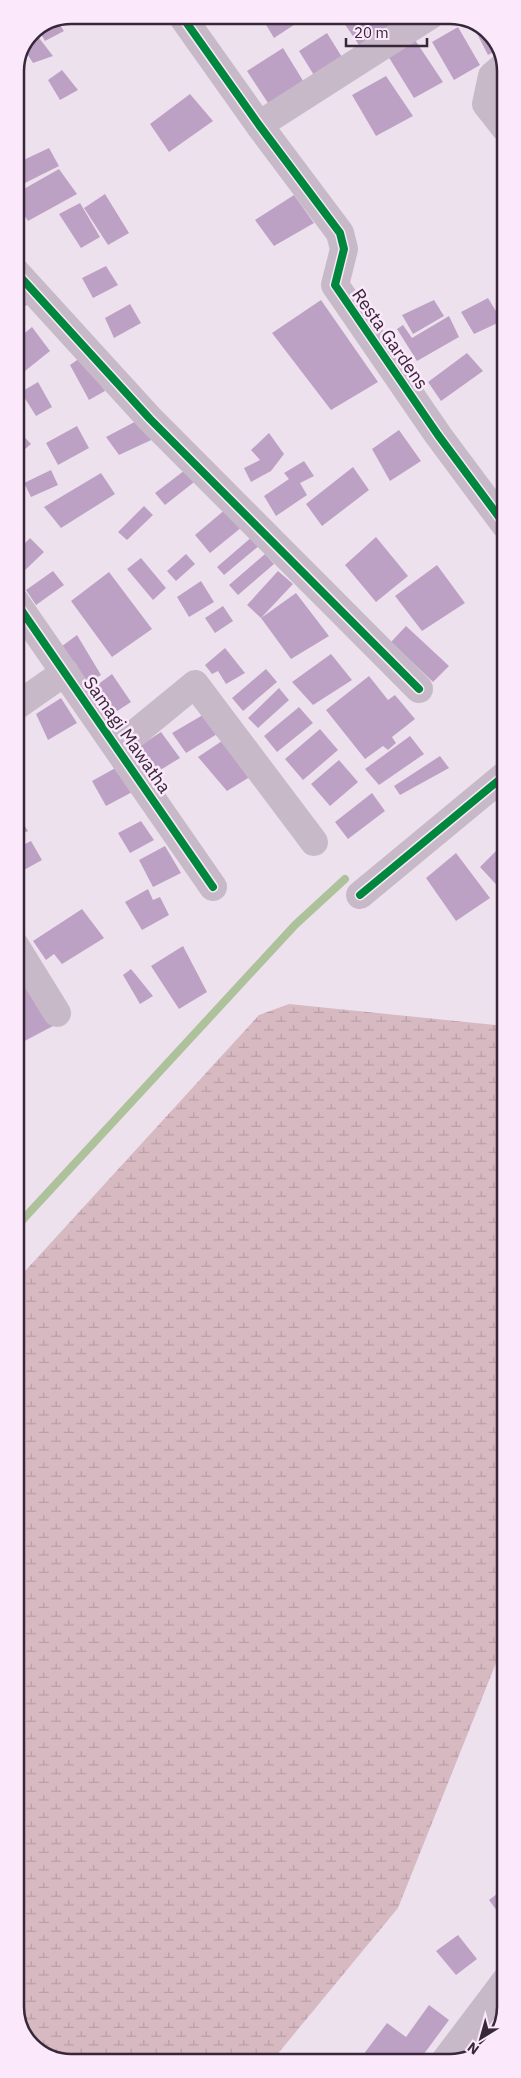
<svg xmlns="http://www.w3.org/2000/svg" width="521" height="2078" font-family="'IBM Plex Sans',sans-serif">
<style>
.wetland{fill:url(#wetland-marsh)}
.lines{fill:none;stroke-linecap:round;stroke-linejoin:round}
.stream{stroke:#adc29a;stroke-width:8}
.building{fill:#bda1c4}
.minor{stroke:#c8b9c8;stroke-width:28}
.cycleway-casing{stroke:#fbe8fa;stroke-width:11}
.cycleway{stroke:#00873e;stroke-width:8}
.labels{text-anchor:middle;stroke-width:5;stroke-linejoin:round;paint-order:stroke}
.street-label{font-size:18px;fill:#362739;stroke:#fbe8fa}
.rim{fill:none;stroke:#362739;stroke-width:2.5}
</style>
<defs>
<pattern id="wetland-marsh" width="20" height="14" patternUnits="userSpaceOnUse" patternTransform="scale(1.25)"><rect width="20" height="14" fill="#d7b9c2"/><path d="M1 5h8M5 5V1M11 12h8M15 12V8" fill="none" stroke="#b99fa7"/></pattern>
</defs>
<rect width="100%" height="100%" fill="#eee1ee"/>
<path class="wetland" d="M289 1004 505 1026 506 1638 398 1908 271 2062 64 2063 34 2049 16 2018V1281L259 1015Z"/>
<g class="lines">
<path class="stream" d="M16 1227 295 925 345 879"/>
</g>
<path class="building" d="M260 15H301L303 19 274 38Z
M351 15H407L361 48 342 20Z
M57 21 64 31 45 41 38 29Z
M471 22 489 31 499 49 488 55Z
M458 27 480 65 454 80 432 42Z
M327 33 345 62 317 80 299 51Z
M36 34 53 56 33 63 24 49 29 38Z
M415 40 443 82 414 98 388 56Z
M283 48 305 84 270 106 247 71Z
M62 70 78 90 60 100 48 80Z
M386 76 413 116 376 136 352 95Z
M190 94 213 121 169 152 150 124Z
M49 148 59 166 15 188V164Z
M59 169 77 194 28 221 15 201V194Z
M105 194 129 233 108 245 84 208Z
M294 195 314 223 274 246 255 220Z
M80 203 100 237 81 248 59 214Z
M106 266 118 285 93 298 82 278Z
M15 285 35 300 15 312Z
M488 298 502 321 474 334 461 312Z
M321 300 378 382 331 410 272 333Z
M434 300 444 316 413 334 402 315Z
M130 304 141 323 114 338 105 318Z
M449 316 459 337 417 361 397 329 403 325 412 338Z
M32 327 50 351 15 379V341Z
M87 353 93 373 105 391 89 400 70 365Z
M467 353 483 371 441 401 428 382Z
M38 382 52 407 36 416 21 392Z
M144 417 162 435 119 455 106 437Z
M77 426 89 448 58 465 46 443Z
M15 427 31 444 17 456 15 454Z
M399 430 421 461 390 481 372 449Z
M269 433 284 454 271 471 251 482 244 468 260 460 251 450Z
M304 461 314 476 300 483 307 495 276 516 264 496 289 479 284 473Z
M189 467 198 479 165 505 155 493Z
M353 467 369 490 322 526 306 504Z
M51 470 58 485 31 497 24 483Z
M101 473 115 494 61 528 44 507Z
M144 506 153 515 127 540 118 532Z
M227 508 242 527 210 553 195 535Z
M253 536 260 545 224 575 217 567Z
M376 537 408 576 376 602 345 565Z
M30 538 44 552 20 575 15 570V553Z
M186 554 195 564 176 581 167 571Z
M265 554 274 564 238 595 229 585Z
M141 558 166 588 153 600 127 569Z
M437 565 465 603 422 631 395 596Z
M53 571 64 585 36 605 26 590Z
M278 571 293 584 261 618 247 605Z
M109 572 152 629 112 657 71 601Z
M201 581 214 602 189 617 177 597Z
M296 593 329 636 291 659 261 618Z
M223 606 233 621 215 633 205 618Z
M406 626 449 666 433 682 391 642Z
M77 635 101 675 79 689 54 652Z
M225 648 245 673 226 684 218 671 212 674 205 665Z
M331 654 352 680 313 705 292 682Z
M266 669 277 682 243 711 232 698Z
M112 674 131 702 105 719 89 691Z
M369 676 388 700 395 695 415 719 392 737 396 743 388 750 383 746 365 759 326 710Z
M279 688 289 700 258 728 248 718Z
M61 698 77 723 48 740 36 714Z
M299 707 313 723 277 752 264 736Z
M208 712 222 731 186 753 172 733Z
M320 729 338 750 303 780 285 759Z
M161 732 180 758 152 775 135 749Z
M410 736 424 754 379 785 365 769Z
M225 739 253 775 227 791 198 757Z
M440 756 449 768 400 795 394 786Z
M339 760 358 782 330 806 311 784Z
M119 766 136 790 106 806 92 781Z
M372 793 385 811 348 839 335 822Z
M15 811 28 831 15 837Z
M141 821 154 840 130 853 118 833Z
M31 841 42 860 15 875V849Z
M165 846 181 873 153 887 139 860Z
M501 846 505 851V894L480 867Z
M456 853 490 898 456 921 426 878Z
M148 889 153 900 160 897 169 915 142 930 125 902Z
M82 909 104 938 62 964 54 954 46 960 33 941Z
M183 946 207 992 179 1009 151 966Z
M131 969 153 996 140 1004 123 975Z
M26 984 53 1026 19 1044 16 1038 15 990Z
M506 1887V1923L489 1900Z
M458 1935 477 1959 456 1975 436 1951Z
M429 2005 449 2020 418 2062H372L363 2055 387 2023 406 2037Z"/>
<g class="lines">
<path class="minor" d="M181 15 259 125 340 233 344 249 335 285 438 435 505 525
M505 65 492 76 486 104 505 128
M259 125 431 15
M15 271 150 419 419 689
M15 601 213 887
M15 707 65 672
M117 748 195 684 314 842
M360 895 505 775
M15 945 57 1013
M444 2062 506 1980"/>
<g class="cycleway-casing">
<path id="cycleway" d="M181 15 259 125 340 233 344 249 335 285 438 435 505 525
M15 271 150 419 419 689
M15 601 213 887
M360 895 505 775"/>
</g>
<use href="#cycleway" class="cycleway"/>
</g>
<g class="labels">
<g class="street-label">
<text transform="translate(390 339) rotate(55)" y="6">Resta Gardens</text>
<text transform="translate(127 735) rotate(55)" y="6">Samagi Mawatha</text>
</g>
</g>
<path d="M0 0H521V2078H0ZM71 24H450A47 47 0 0 1 497 71V2007A47 47 0 0 1 450 2054H71A47 47 0 0 1 24 2007V71A47 47 0 0 1 71 24Z" fill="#fbe8fa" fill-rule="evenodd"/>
<path class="rim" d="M71 24H450A47 47 0 0 1 497 71V2007A47 47 0 0 1 450 2054H71A47 47 0 0 1 24 2007V71A47 47 0 0 1 71 24Z"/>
<g transform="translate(481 2038) rotate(217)" stroke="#fbe8fa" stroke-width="4" paint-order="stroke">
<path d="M0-4L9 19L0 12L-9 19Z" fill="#362739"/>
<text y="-8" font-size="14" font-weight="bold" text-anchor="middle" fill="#362739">N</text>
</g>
<path d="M346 38v8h81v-8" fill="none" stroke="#362739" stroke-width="2.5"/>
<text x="354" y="38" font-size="15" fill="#362739" stroke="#fbe8fa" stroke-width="4" paint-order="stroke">20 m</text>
</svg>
